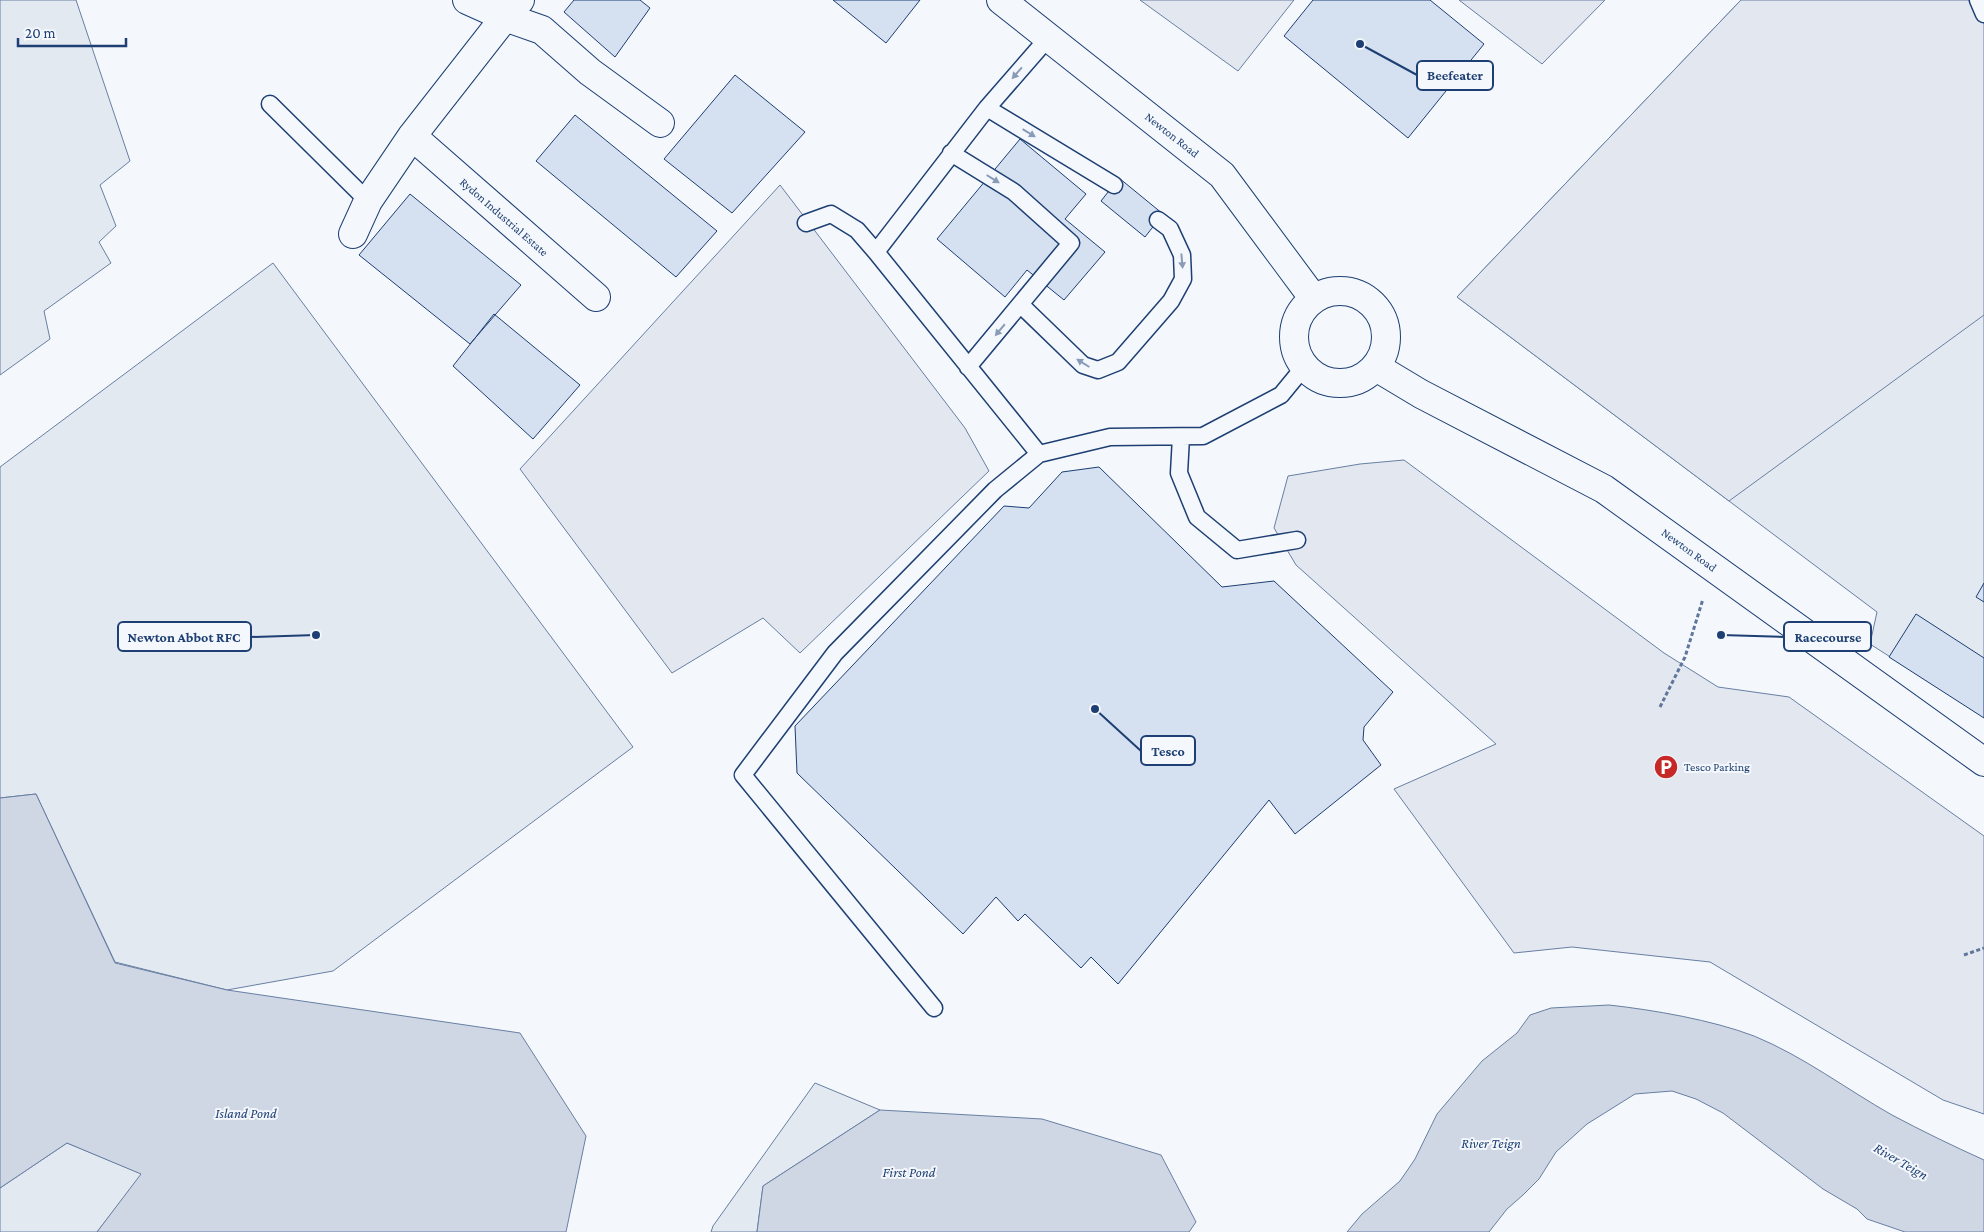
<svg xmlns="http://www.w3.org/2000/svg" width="1984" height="1232" font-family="'Crimson Pro',serif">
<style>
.green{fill:#e3e9f0;stroke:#687fa3}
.parking{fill:#e3e8f0;stroke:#687fa3}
.water{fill:#cfd7e4;stroke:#687fa3}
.building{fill:#d5e0f0;stroke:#1d3f73}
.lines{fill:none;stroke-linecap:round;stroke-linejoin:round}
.lane-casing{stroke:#1d3f73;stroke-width:19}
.street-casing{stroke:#1d3f73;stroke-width:30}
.primary-casing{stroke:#1d3f73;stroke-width:30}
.path{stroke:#5e769c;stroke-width:3;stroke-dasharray:4 2.5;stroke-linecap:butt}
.lane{stroke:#f4f7fb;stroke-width:16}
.street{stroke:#f4f7fb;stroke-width:28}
.primary{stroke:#f4f7fb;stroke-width:28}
.oneway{fill:#889bb7}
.labels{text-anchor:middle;stroke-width:4;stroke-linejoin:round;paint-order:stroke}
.street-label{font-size:12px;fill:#1d3f73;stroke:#f4f7fb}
.poi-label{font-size:12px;fill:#1d3f73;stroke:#f4f7fb;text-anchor:start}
.water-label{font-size:14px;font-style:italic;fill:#1d3f73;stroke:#f4f7fb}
.leader{fill:none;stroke:#1d3f73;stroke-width:2}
.callout-dot{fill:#1d3f73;stroke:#f4f7fb;stroke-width:2}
.callout{fill:#f4f7fb;stroke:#1d3f73;stroke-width:2}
.callout-label{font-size:14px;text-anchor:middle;font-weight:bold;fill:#1d3f73}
</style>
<rect width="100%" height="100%" fill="#f4f7fb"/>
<path class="green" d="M0 0H76L130 161 100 185 116 226 99 242 111 263 44 311 50 339 0 375Z
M1741 0H1984V717L1870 644 1877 612 1457 297Z
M273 263 633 747 333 971 227 990 115 962 36 794 0 798V467Z
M815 1083 880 1110 763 1186 757 1232H711L713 1226Z
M67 1143 142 1174 97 1232H0V1188Z"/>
<path class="parking" d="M1140 0H1294L1238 71Z
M1459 0H1605L1542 64Z
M1741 0H1984V315L1729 501 1457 297Z
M780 185 965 428 989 471 800 653 763 618 672 673 520 469Z
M1404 460 1664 653 1718 687 1789 697 1984 836V1114L1943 1100 1710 962 1572 947 1514 953 1394 789 1496 744 1296 565 1274 528 1288 476 1360 464Z"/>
<path class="water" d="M36 794 115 963 227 990 520 1033 586 1136 566 1232H97L141 1174 67 1143 0 1188V798Z
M1609 1005C1654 1010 1712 1020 1754 1036 1803 1056 1846 1089 1892 1115 1922 1131 1953 1146 1984 1160V1232H1905L1867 1219 1857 1209 1823 1189 1723 1113 1696 1099 1672 1091 1635 1094 1587 1124 1556 1152 1539 1179 1523 1195 1507 1209 1489 1232H1347L1362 1214 1400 1181 1415 1159 1437 1114 1482 1061 1517 1033 1530 1015 1551 1008Z
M880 1110 1042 1119 1161 1155 1196 1222 1189 1232H757L763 1186Z"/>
<path class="building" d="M574 0H640L650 8 615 57 564 12Z
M833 0H920L886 43Z
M1313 0H1430L1484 44 1408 138 1284 36Z
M735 75 805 132 732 213 664 159Z
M575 115 717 231 676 277 536 161Z
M1020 139 1086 194 1065 219 1105 252 1064 300 1027 270 1005 297 937 239Z
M1119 178 1163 214 1145 237 1101 201Z
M410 194 521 285 470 344 359 255Z
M494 314 580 385 533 439 453 366Z
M1099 467 1222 587 1274 581 1393 692 1364 727 1363 740 1381 765 1295 834 1269 800 1118 984 1091 957 1081 968 1025 914 1018 921 996 897 963 934 797 773 795 726 1004 506 1029 508 1062 472Z
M1984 583V602L1976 597Z
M1916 614 1984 658V718L1889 657Z"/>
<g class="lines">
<g class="lane-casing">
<path id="lane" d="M1978 0 1984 14
M270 104 368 201
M987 108 1114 185
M951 153 1014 192 1071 243 968 367
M806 223 831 214 857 230 876 252 987 108 1048 38
M876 252 1039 454
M1021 305 1083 365 1098 370 1118 362 1171 301 1183 279 1182 255 1170 229 1158 220
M1181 437 1179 473 1197 517 1237 550 1297 540
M934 1008 743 775 835 653 995 490 1039 454 1110 437 1203 436 1281 395 1304 367"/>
</g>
<g class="street-casing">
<path id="street" d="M520 0 505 17 542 30 590 72 660 123
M412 136 596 297
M353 234 368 201 412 136 505 17 467 0"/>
</g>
<g class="primary-casing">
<path id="primary" d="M1001 0 1222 175 1314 299
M1294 337a46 46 0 1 1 92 0a46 46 0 1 1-92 0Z
M1376 367 1421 394 1604 489 1984 762"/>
</g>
<path class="path" d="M1660 707 1685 657 1703 599
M1964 955 1984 948"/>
<use href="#lane" class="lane"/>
<use href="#street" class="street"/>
<use href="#primary" class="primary"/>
</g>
<defs><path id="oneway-solid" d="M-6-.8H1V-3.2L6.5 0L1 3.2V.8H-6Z" transform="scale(1.25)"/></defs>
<g class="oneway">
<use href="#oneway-solid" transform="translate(1017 73) rotate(131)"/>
<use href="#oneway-solid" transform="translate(1029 133) rotate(31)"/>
<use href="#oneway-solid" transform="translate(993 179) rotate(32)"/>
<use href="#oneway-solid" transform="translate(1182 261) rotate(85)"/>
<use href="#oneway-solid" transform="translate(1000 330) rotate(130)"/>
<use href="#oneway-solid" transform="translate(1083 363) rotate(-148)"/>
</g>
<defs>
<g id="parking-disc" transform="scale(1.25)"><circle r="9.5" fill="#c62828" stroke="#f4f7fb"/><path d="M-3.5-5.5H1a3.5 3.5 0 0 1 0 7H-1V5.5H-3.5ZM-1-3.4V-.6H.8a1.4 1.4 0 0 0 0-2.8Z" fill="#fff"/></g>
</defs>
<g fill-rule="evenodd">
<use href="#parking-disc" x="1666" y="767"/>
</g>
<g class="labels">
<g class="street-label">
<text transform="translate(1172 135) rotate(38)" y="4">Newton Road</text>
<text transform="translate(504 217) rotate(41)" y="4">Rydon Industrial Estate</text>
<text transform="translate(1689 550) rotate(36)" y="4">Newton Road</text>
</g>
<g class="poi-label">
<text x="1684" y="771">Tesco Parking</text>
</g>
<g class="water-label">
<text x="246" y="1118">Island Pond</text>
<text x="1491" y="1148">River Teign</text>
<text transform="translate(1901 1161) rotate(30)" y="5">River Teign</text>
<text x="909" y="1177">First Pond</text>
</g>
</g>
<path class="leader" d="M1360 44L1417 75M1721 635L1784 637M316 635L251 637M1095 709L1141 751"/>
<g class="callout-dot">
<circle cx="1360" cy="44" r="5"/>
<circle cx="1721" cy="635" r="5"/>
<circle cx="316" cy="635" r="5"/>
<circle cx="1095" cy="709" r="5"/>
</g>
<g class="callout">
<rect x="1417" y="61" width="76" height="29" rx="5"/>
<rect x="1784" y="622" width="87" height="29" rx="5"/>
<rect x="118" y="622" width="133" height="29" rx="5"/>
<rect x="1141" y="736" width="54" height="29" rx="5"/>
</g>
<g class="callout-label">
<text x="1455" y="80">Beefeater</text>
<text x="1828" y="642">Racecourse</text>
<text x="184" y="642">Newton Abbot RFC</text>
<text x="1168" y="756">Tesco</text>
</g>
<path d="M18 38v8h108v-8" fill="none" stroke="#1d3f73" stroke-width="2.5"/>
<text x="25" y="38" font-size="15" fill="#1d3f73" stroke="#f4f7fb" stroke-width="4" paint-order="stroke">20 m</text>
</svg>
